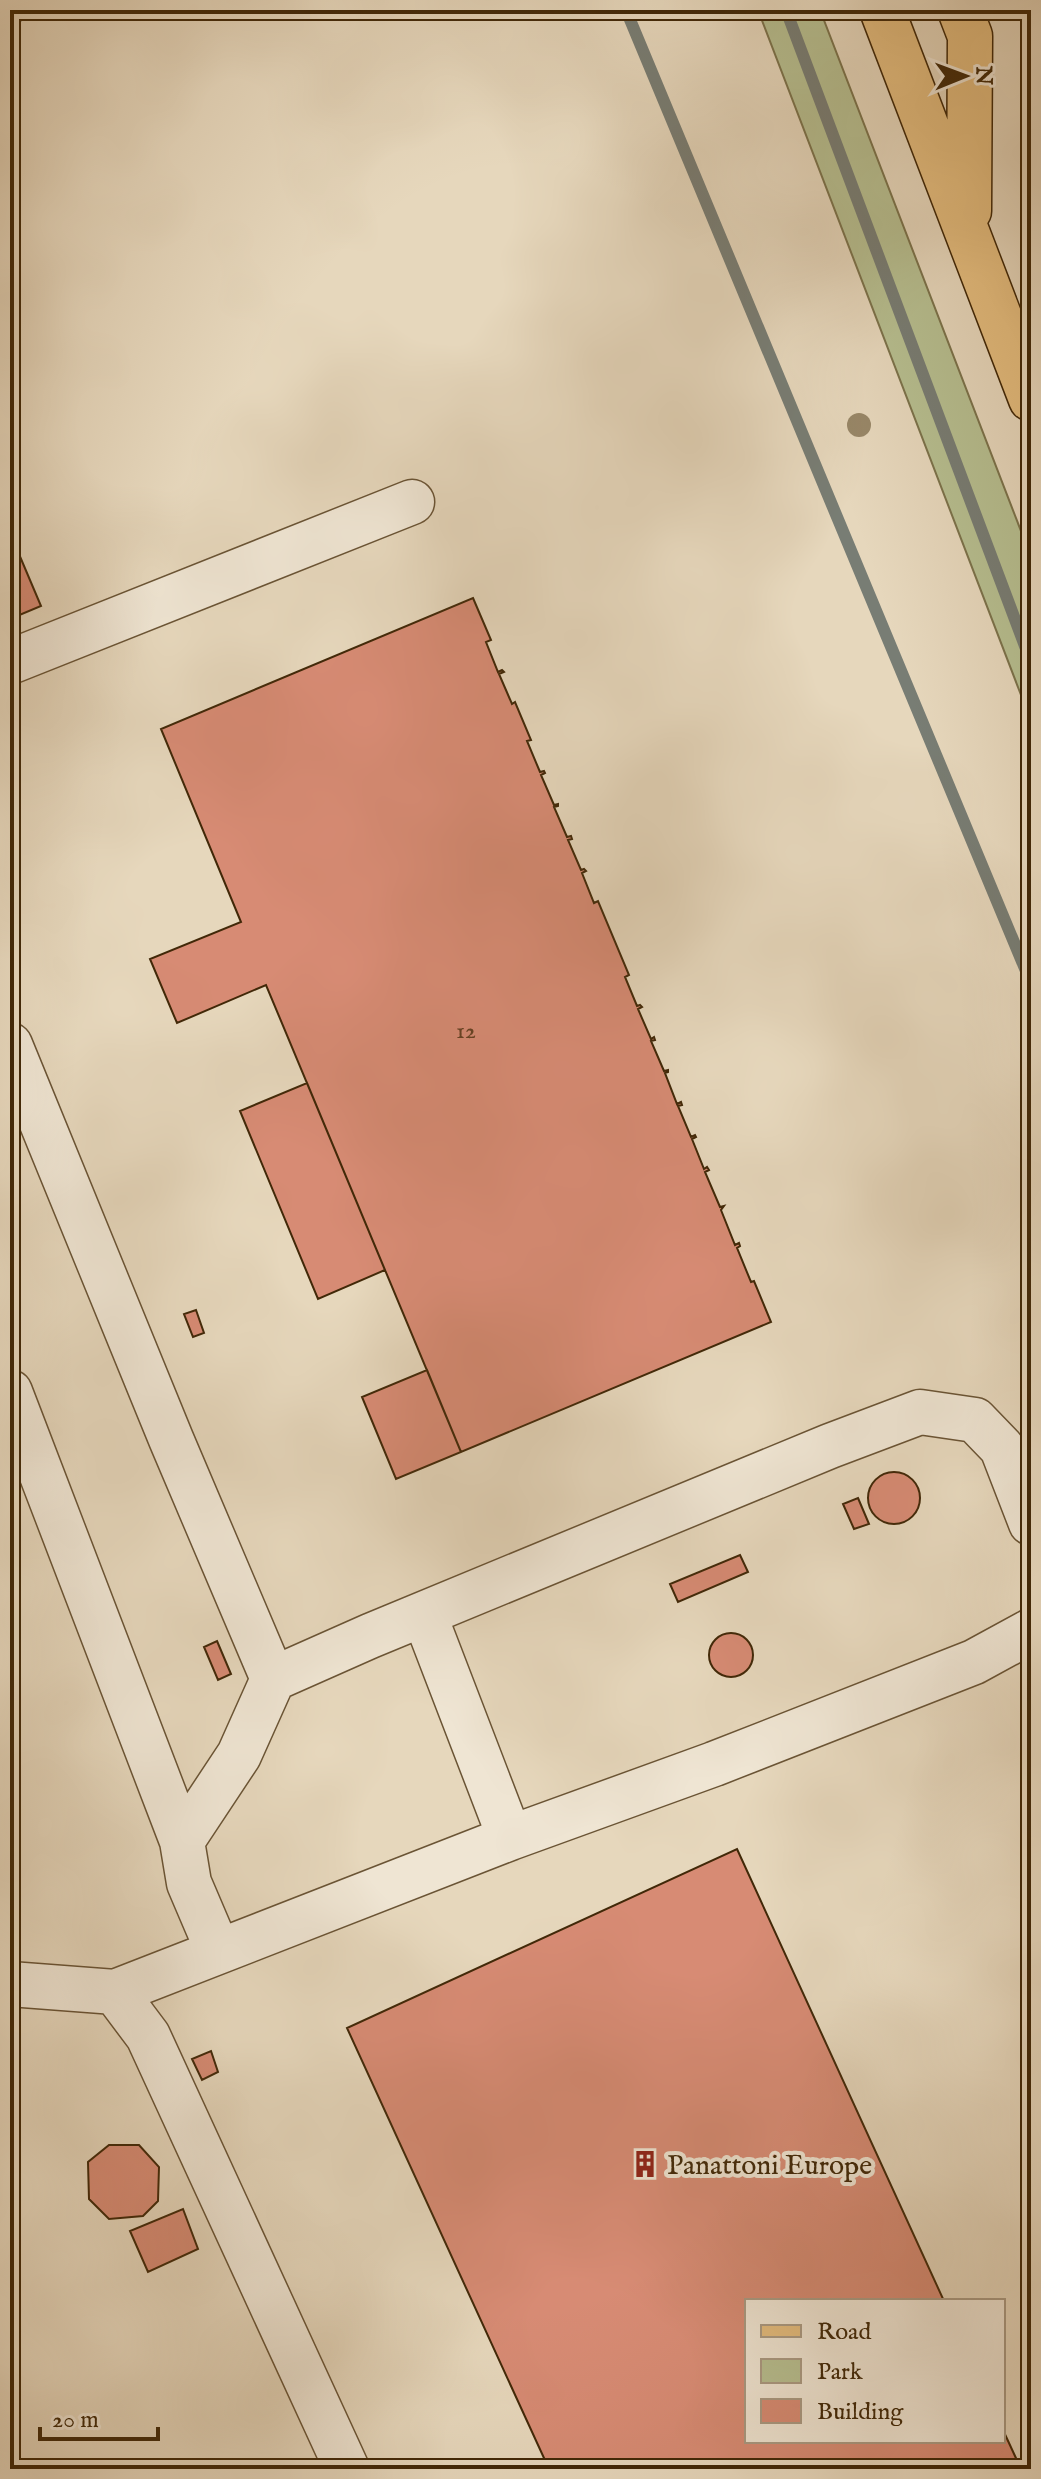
<svg xmlns="http://www.w3.org/2000/svg" width="1041" height="2479" font-family="'IM FELL English',serif">
<style>
.green{fill:#b6be90;stroke:#7c734c;stroke-width:2}
.lines{fill:none;stroke-linecap:round;stroke-linejoin:round}
.stream{stroke:#787d74;stroke-width:12}
.building{fill:#d78b74;stroke:#412808;stroke-width:2}
.minor-casing{stroke:#6a5435;stroke-width:47}
.major-casing{stroke:#412808;stroke-width:47}
.minor{stroke:#efe5d3;stroke-width:44}
.major{stroke:#e3bc7e;stroke-width:44}
.tree{fill:#988768}
.labels{text-anchor:middle;stroke-width:8;stroke-linejoin:round;paint-order:stroke}
.number-label{font-size:24px;fill:#664123}
.poi-label{font-size:28px;fill:#412808;stroke:#efe5d3;text-anchor:start}
</style>
<rect width="100%" height="100%" fill="#e6d7bc"/>
<filter id="stains"><feTurbulence type="fractalNoise" baseFrequency=".0025" numOctaves="4"/><feColorMatrix values="0 0 0 0 .2 0 0 0 0 .09 0 0 0 0 .02 0 0 0 .5 -.17"/></filter>
<radialGradient id="worn" r=".72"><stop offset=".6" stop-color="#630" stop-opacity="0"/><stop offset="1" stop-color="#630" stop-opacity=".3"/></radialGradient>
<path class="green" d="M758 10H820L1031 557V721Z"/>
<g class="lines">
<path class="stream" d="M626 10 1031 983
M786 10 1031 662
M10 20 32 10"/>
</g>
<path class="building" d="M13 540 41 606 10 619V541Z
M473 598 491 640 486 642 498 672 502 670 504 672 499 674 512 704 515 702 531 740 527 741 540 772 544 771 545 773 541 775 554 805 558 804V806L554 807 567 837 571 836 572 839 568 840 581 870 584 869 586 871 582 873 594 903 598 901 629 975 625 977 637 1006 640 1005 642 1007 638 1009 651 1039 654 1037 655 1040 651 1041 664 1071 668 1070V1072L665 1073 677 1104 681 1102 682 1105 678 1106 691 1137 695 1135 696 1137 692 1139 704 1169 707 1167 709 1170 705 1172 720 1207 724 1206 721 1210 735 1245 739 1243 740 1246 737 1248 751 1282 754 1281 771 1322 461 1452 266 985 177 1023 150 959 241 922 161 729Z
M307 1083 385 1270 318 1299 240 1111Z
M196 1310 204 1333 193 1337 184 1314Z
M427 1370 461 1452 396 1479 362 1397Z
M868 1498a26 26 0 1 1 52 0a26 26 0 1 1-52 0Z
M858 1498 869 1524 854 1529 843 1504Z
M740 1555 748 1572 678 1602 670 1584Z
M709 1655a22 22 0 1 1 44 0a22 22 0 1 1-44 0Z
M217 1641 231 1674 218 1680 204 1647Z
M737 1849 944 2301H747V2441H1003V2430L1021 2469H549L347 2028Z
M211 2051 218 2072 202 2080 192 2059Z
M109 2145H139L159 2167 158 2201 143 2216 109 2219 89 2199 88 2162Z
M183 2209 198 2249 148 2272 130 2231Z"/>
<g class="lines">
<g class="minor-casing">
<path id="minor" d="M10 662 412 502
M10 1045 171 1439 273 1679 370 1636 830 1446 920 1412 975 1420 1002 1448 1031 1523
M10 1392 182 1841
M424 1614 510 1838
M218 1951 189 1883 182 1841 239 1755 273 1679
M10 1984 115 1992 510 1838 714 1764 974 1662 1031 1631
M115 1992 148 2036 347 2469"/>
</g>
<g class="major-casing">
<path id="major" d="M882 10 1031 399
M960 10 970 36 969 211"/>
</g>
<use href="#minor" class="minor"/>
<use href="#major" class="major"/>
</g>
<circle class="tree" cx="859" cy="425" r="12"/>
<defs>
<g id="building-bare" transform="scale(2.16)"><path d="M-4-6H4V6H1V3H-1V6H-4ZM-2.5-4.3h1.7v1.8h-1.7ZM.8-4.3h1.7v1.8H.8ZM-2.5-1h1.7V.8h-1.7ZM.8-1h1.7V.8H.8Z" fill="#8f2418" stroke="#efe5d3" stroke-width="2.5" paint-order="stroke"/></g>
</defs>
<g fill-rule="evenodd">
<use href="#building-bare" x="645" y="2164"/>
</g>
<g class="labels">
<g class="number-label">
<text x="466" y="1038">12</text>
</g>
<g class="poi-label">
<text x="667" y="2174">Panattoni Europe</text>
</g>
</g>
<rect width="1041" height="2479" fill="none" stroke="#e6d7bc" stroke-width="40"/>
<rect x="12" y="12" width="1017" height="2455" fill="none" stroke="#412808" stroke-width="4"/>
<rect x="20" y="20" width="1001" height="2439" fill="none" stroke="#412808" stroke-width="2"/>
<rect x="745" y="2299" width="260" height="144" fill="#efe5d3" stroke="#a99982" stroke-width="2"/>
<rect x="761" y="2325" width="40" height="12" fill="#e3bc7e" stroke="#a99982" stroke-width="2"/>
<text x="817" y="2339" font-size="24" fill="#412808">Road</text>
<rect x="761" y="2359" width="40" height="24" fill="#b6be90" stroke="#a99982" stroke-width="2"/>
<text x="817" y="2379" font-size="24" fill="#412808">Park</text>
<rect x="761" y="2399" width="40" height="24" fill="#d78b74" stroke="#a99982" stroke-width="2"/>
<text x="817" y="2419" font-size="24" fill="#412808">Building</text>
<g transform="translate(965 76) rotate(89)" stroke="#efe5d3" stroke-width="6" paint-order="stroke">
<path d="M0-6L14 30L0 20L-14 30Z" fill="#412808"/>
<text y="-12" font-size="22" font-weight="bold" text-anchor="middle" fill="#412808">N</text>
</g>
<path d="M40 2427v12h118v-12" fill="none" stroke="#412808" stroke-width="4"/>
<text x="52" y="2427" font-size="24" fill="#412808" stroke="#efe5d3" stroke-width="6" paint-order="stroke">20 m</text>
<rect width="100%" height="100%" filter="url(#stains)"/>
<rect width="100%" height="100%" fill="url(#worn)"/>
</svg>
